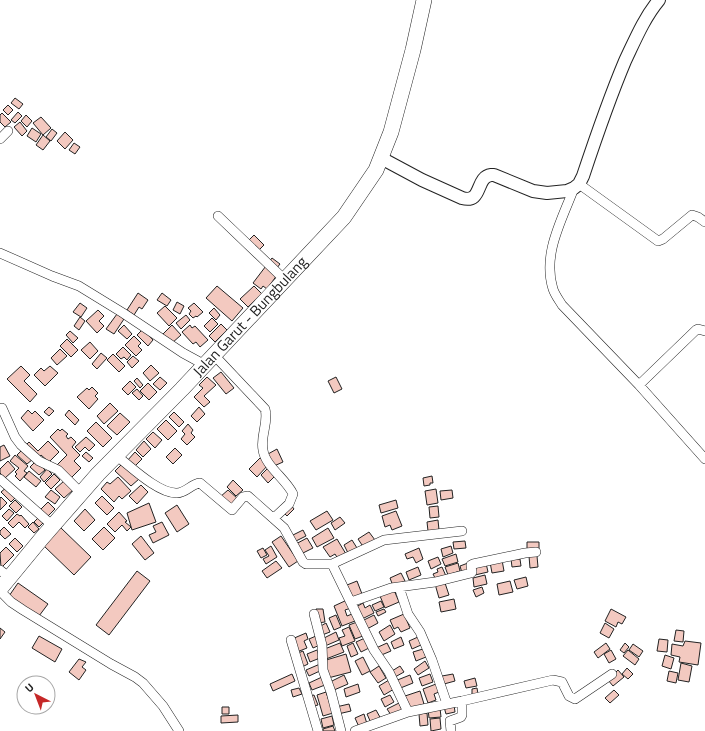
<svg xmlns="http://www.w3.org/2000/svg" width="705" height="731" font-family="'Titillium Web',sans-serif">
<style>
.building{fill:#f3c9c0;stroke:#222}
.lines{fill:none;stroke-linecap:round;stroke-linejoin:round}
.minor-casing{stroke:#222;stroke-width:10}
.tertiary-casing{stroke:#222;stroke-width:14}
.primary-casing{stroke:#222;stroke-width:16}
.minor{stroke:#fff;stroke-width:9}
.tertiary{stroke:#fff;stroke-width:12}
.primary{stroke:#fff;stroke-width:15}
.labels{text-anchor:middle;stroke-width:3;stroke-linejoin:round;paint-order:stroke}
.street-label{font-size:15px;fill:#222;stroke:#fff}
</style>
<rect width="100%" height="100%" fill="#fff"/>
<path class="building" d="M15 98 23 104 19 109 11 103Z
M8 105 13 110 8 115 3 110Z
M18 112 22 116 15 123 11 120Z
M2 113 11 122 5 127 0 122V115Z
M26 115 32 121 27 127 21 121Z
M41 117 51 128 43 135 33 123Z
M20 122 27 131 22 136 14 127Z
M32 128 41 134 36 142 27 136Z
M52 129 57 133 51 141 46 137Z
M65 132 73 140 65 149 57 141Z
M43 135 50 141 43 150 36 145Z
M74 143 80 147 75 154 69 150Z
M254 235 264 245 258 251 248 241Z
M272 258 280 264 273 273 277 275 267 289 263 286 261 289 253 283Z
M217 286 243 308 232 321 206 298Z
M254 286 262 294 248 307 240 299Z
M138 293 148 300 142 309 139 307 134 315 127 310Z
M162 293 171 300 167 306 157 300Z
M177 302 184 306 180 314 173 310Z
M80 303 87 308 81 317 73 312Z
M194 303 203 312 197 317 196 316 193 318 189 314 191 311 188 308Z
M165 306 177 318 169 326 157 313Z
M214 308 220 315 216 320 209 313Z
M98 310 104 316 99 321 104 326 97 333 86 321Z
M117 314 124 319 114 334 106 329Z
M186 315 190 320 181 329 176 323Z
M80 317 85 321 79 330 74 326Z
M212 318 218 324 210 332 204 326Z
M221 324 227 330 215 342 209 336Z
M124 325 132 334 127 339 118 331Z
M172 325 181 335 171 344 162 335Z
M190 325 192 328 195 326 208 340 200 347 196 342 193 344 182 332Z
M143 329 153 340 148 346 137 335Z
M70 331 78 338 73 343 66 335Z
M134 336 141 343 138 346 142 350 136 356 125 345Z
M67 339 78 350 71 357 60 346Z
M90 342 98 351 90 359 81 350Z
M123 347 131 355 127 360 124 357 121 359 116 354Z
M60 349 67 356 57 365 51 358Z
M101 353 107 358 97 369 92 364Z
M113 354 125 366 119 372 107 360Z
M133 356 139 361 132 368 127 362Z
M151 365 159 373 150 381 143 373Z
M21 366 30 375 24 381 37 394 30 402 7 379Z
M50 366 58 373 45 386 34 375 41 368 44 371Z
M221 372 234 388 226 394 213 378Z
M160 377 167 383 160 390 153 384Z
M207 377 216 385 204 396 210 402 204 407 194 397 203 388 199 385Z
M336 377 342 389 334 393 328 381Z
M137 378 143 385 140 388 134 381Z
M130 381 136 387 128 395 122 389Z
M148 383 157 392 149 400 140 391Z
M92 387 98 393 95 396 98 399 89 409 77 397 87 388 89 390Z
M137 389 143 396 139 400 132 393Z
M110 403 118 411 104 424 97 416Z
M49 407 54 411 49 416 44 412Z
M199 407 205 414 197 422 191 416Z
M28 410 32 414 35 411 44 420 33 431 21 418Z
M69 410 79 420 75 425 65 415Z
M174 412 184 422 179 427 169 417Z
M120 413 130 422 117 435 107 426Z
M166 420 177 431 168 440 157 429Z
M96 422 112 438 103 447 87 431Z
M188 424 193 430 191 433 195 437 187 445 181 439 185 434 182 431Z
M58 429 60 431 62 429 68 434 66 436 68 439 71 437 76 442 72 447 80 455 74 461 81 468 70 479 57 465 67 455 50 437Z
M153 432 162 440 155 448 146 439Z
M86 437 95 445 89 451 85 447 80 452 75 447Z
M48 441 59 452 49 462 41 455 38 459 25 446 29 442 38 451Z
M144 441 151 449 143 457 136 450Z
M4 445 10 456 0 461V447Z
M175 448 182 455 173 464 166 457Z
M23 449 33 459 27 464 17 455Z
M277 449 283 462 274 466 268 454Z
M86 452 93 458 89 462 82 456Z
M135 452 142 459 134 467 127 461Z
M15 455 28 466 24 471 27 473 20 481 15 476 17 474 15 472 19 468 10 461Z
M260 458 268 465 257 477 249 469Z
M8 461 15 469 5 478 0 473V469Z
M36 461 45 470 39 475 30 467Z
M123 463 139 479 131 486 115 471Z
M269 467 276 475 268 483 261 475Z
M47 469 52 474 44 482 40 477Z
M29 471 41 481 36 487 24 477Z
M54 474 60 480 51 489 45 483Z
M432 476 433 483H430V485L424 486 423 478Z
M118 477 131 491 122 499 119 496 114 502 101 489 107 482 110 484Z
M233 480 243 490 236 496 227 487Z
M64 481 73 490 64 498 55 489Z
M141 485 148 492 137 504 129 496Z
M7 487 16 497 11 502 1 492Z
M436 489 438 503 427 505 425 491Z
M51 490 60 497 55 504 45 497Z
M228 490 237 498 229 506 220 497Z
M452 490 453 498 441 500 440 491Z
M102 496 114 508 107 515 95 503Z
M1 497 7 503 0 510V498Z
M15 500 22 507 16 513 9 506Z
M396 500 398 508 381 513 379 505Z
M48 502 55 509 47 517 40 510Z
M149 503 156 522 132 530 127 513Z
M177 505 189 524 177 532 165 513Z
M291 505 294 509 287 516 283 512Z
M438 506 439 517 430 518 429 507Z
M9 509 14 513 7 521 2 516Z
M85 509 95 520 84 531 74 521Z
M327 511 333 520 316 530 310 521Z
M396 511 402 526 392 530 390 525 385 527 382 516Z
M119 512 127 521 125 522 131 527 127 531 122 525 115 532 107 524Z
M17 514 20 516 21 515 29 524 25 528 19 522 13 528 8 523Z
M39 517 44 522 39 527 34 522Z
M340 517 345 523 335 530 331 523Z
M438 520 439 530 428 531 427 522Z
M33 522 39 529 34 533 28 527Z
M162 522 169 535 153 543 149 535 156 532 153 526Z
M4 527 11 534 5 539 0 534V531Z
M60 527 91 557 74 575 43 545Z
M104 527 115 538 103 550 92 539Z
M328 528 334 538 317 547 312 538Z
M303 530 306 536 294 542 291 536Z
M369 532 375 540 364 548 358 539Z
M141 536 154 553 145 560 132 544Z
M281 536 298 561 289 567 272 542Z
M15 538 23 546 17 552 9 544Z
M307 538 313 548 299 555 294 545Z
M337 539 346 554 338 559 335 554 330 557 323 547Z
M352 540 357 548 348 553 344 545Z
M465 541 466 548 454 549 453 542Z
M527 542H539V551H527Z
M271 546 277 557 266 564 263 559 269 556 265 550Z
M451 546 453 553 443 557 441 549Z
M6 547 14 555 1 568 0 553Z
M263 548 267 555 261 558 257 551Z
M419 548 423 559 416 563 413 557 407 559 405 554Z
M456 554 458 562 445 566 442 559Z
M529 556H537L538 567 530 568Z
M438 557 441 564 431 569 428 561Z
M511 559H520L521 566 512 567Z
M502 560 504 571 492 573 490 562Z
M276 561 282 568 267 578 262 571Z
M458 563 460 571 448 575 445 567Z
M468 563 471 570 462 573 460 566Z
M486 563 488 572 475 575 473 566Z
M418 567 421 575 409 580 406 572Z
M442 567 446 576 436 580 433 574 438 572 437 569Z
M137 571 150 581 109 635 96 625Z
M401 573 405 581 393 586 390 578Z
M485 575 487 584 474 587 473 578Z
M526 577 528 586 517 589 514 580Z
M444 580 449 595 439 598 435 584Z
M357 581 362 594 353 598 347 585Z
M510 581 513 592 499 595 497 584Z
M18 583 48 604 39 616 9 596Z
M482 587 484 593 476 597 473 590Z
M394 590 399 602 385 608 380 596Z
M454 599 456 609 441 612 439 602Z
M347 600 351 608 345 610 347 616 352 614 355 621 342 626 334 606Z
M381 601 384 607 375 611 372 605Z
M363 603 365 608 370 605 374 613 362 619 356 607Z
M316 609H323L325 622 317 623Z
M384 609 386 612 378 616 376 612Z
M611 609 626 617 622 624 618 622 616 627 605 621Z
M404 614 410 628 401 632 398 627 394 629 390 620Z
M336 615 341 627 334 630 329 618Z
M374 615 378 623 367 629 362 621Z
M357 622 363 636 355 639 349 625Z
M326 623 330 632 322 635 319 627Z
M605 623 614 629 609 638 600 633Z
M390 625 395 634 384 641 379 632Z
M349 627 355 641 342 646 339 638 345 636 342 630Z
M0 628 5 632 0 639Z
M676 630 684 631 683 642 674 641Z
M336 632 339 640 325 646 322 639Z
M306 633 308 639 304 641 307 648 297 652 292 639Z
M39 636 62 649 55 662 32 648Z
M316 636 320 645 313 648 309 639Z
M401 637 404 645 394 649 391 642Z
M418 637 421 645 412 649 409 641Z
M365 638 369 648 361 652 356 642Z
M659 639 668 640 667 652 657 651Z
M685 641 701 643 698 665 679 662 680 657 671 655 672 644 683 646Z
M340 643 344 652 326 659 322 650Z
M353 643 358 654 351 657 347 646Z
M387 643 391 651 379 656 376 648Z
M606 643 610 649 598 658 594 652Z
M625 643 629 647 624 653 620 650Z
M633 644 643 651 639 657 629 650Z
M423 649 426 657 416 661 413 652Z
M317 650 320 658 310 662 307 654Z
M611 650 616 659 609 663 604 654Z
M628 650 639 659 635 665 623 656Z
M303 651 308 664 302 667 296 654Z
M346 654 351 672 328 678 323 661Z
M665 655 674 658 671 669 662 666Z
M363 657 370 671 362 675 355 661Z
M79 659 86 662 82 667 86 670 79 680 69 672Z
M425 661 429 668 418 675 414 669Z
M681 663 692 666 689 682 678 680Z
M320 664 322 670 309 676 306 670Z
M379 666 386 678 378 683 370 672Z
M400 666 404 672 395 677 392 671Z
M627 668 633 674 628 679 622 674Z
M618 670 624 677 613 686 608 680Z
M669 671 678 673 676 683 667 681Z
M292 674 295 681 273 691 270 684Z
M430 674 433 682 422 686 419 678Z
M453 674 455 681 444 684 442 676Z
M344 675 348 684 334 690 330 682Z
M410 675 413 683 398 689 395 681Z
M322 677 325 685 312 690 309 683Z
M475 678 477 686 466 688 464 681Z
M389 680 394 689 384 695 379 686Z
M358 684 360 692 346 697 344 689Z
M436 684 439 692 434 694 436 700 428 703 423 689Z
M299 688 302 694 293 697 291 690Z
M477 688 478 694 472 695V689Z
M614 690 619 695 610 703 605 698Z
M420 691 424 704 409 709 405 696Z
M326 692 333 713 323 716 317 695Z
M314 695 318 705 314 706 310 696Z
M390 695 394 702 385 707 381 699Z
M399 703 402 710 391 715 387 709Z
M349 704 351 711 338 714 336 707Z
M454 705 455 712 446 714 444 707Z
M222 707H229V714H222Z
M440 708 441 717 429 718 428 709Z
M376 710 381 719 371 723 367 714Z
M427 713 428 725 420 726 419 714Z
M364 714 367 724 359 727 355 718Z
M238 715V722L221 723V716Z
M332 716 334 725 323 728 321 719Z
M440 718 441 729 431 731 430 719Z
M333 726 335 731H323V729Z"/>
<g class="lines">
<g class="minor-casing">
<path id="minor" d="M0 139 8 131
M579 184 658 241 663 239 692 215 698 217 705 222
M574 188C562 220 542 254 553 289 555 295 559 300 562 305L639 385 705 459
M218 216 285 280
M0 253 52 276 79 286 123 313 183 353 205 365
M214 355 265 409C269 422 260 436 263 450 265 466 286 479 293 494L289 504 274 518
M639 385 696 330 698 329 705 331
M0 409 2 408 15 437 21 445 39 461 58 470 81 493
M117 456C131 467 159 494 177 493 186 493 191 484 200 483L232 510 243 497 248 496 284 528 303 562 306 564H332L374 650 389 672 408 712 355 731
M0 479 53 526
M332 564 384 540 462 531
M0 570 10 578
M399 587 408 614 420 632 432 660 447 704
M0 591 11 602 23 610 111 664 135 677 143 683 163 706 179 731
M351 602 391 588 435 582 471 573 472 572 471 565 473 564 525 553 536 552
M314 614 322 645 323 670 331 692 341 731
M291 640 318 731
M408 712 462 701 553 680 562 682 569 696 575 699 612 674
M451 731 450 721 461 717 462 715V701"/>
</g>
<g class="tertiary-casing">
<path id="tertiary" d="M381 158 422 180 462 198C483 204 475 177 491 175H494L533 191 547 193 567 191 574 188 579 184 583 176C596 137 609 99 625 61 635 40 644 18 659 0"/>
</g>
<g class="primary-casing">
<g id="primary">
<path id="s1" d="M0 589 42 538 98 474 182 389 344 217 376 170 391 132 413 50 424 0"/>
</g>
</g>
<use href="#minor" class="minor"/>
<use href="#tertiary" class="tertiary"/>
<use href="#primary" class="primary"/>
</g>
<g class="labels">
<g class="street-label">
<text dy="5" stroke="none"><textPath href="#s1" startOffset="370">Jalan Garut - Bungbulang</textPath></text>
</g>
</g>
<g transform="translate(36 695) rotate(318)"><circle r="19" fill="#ffffff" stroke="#a7a7a7"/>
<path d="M0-3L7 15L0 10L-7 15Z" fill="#c62828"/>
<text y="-6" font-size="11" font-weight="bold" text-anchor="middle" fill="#222222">U</text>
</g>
</svg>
